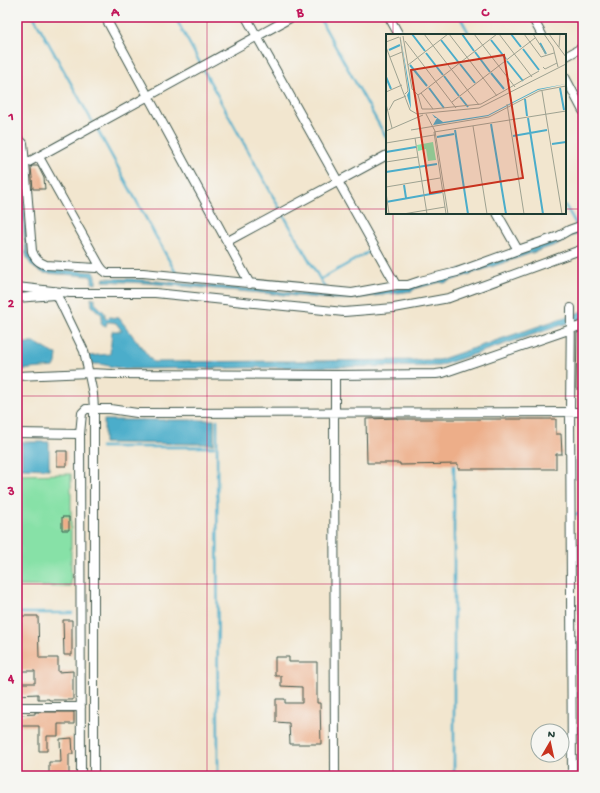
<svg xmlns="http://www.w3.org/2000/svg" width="600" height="793" font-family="'Gochi Hand',sans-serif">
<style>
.green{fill:#87e1a7;stroke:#538f6e}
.water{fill:#4badca;stroke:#35757f}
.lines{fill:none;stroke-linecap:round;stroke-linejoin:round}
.stream{stroke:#4badca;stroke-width:2.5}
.building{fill:#edae89}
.minor-casing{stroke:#3f564b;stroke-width:10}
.minor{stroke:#fff;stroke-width:8}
.grid{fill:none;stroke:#c2185b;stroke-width:1;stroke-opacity:0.55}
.inset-river{fill:none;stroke:#4badca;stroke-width:2}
.inset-road{fill:none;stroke:#9ea291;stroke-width:1}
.view{fill:#c8321e;fill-opacity:0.15;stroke:#c8321e;stroke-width:2}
.inset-edge{fill:none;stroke:#1f3d34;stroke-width:2}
.neatline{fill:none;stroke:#c2185b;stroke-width:1.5}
.grid-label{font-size:13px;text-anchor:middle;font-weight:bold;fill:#c2185b}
</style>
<rect width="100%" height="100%" fill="#f6f6f2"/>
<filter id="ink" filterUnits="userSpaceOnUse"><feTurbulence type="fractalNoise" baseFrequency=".025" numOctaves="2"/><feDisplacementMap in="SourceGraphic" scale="8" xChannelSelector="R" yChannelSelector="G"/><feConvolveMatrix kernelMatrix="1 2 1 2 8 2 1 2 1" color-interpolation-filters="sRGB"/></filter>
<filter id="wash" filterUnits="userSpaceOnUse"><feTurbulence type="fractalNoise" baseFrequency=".012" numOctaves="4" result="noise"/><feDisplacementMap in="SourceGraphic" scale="16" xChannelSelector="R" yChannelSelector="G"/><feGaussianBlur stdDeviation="0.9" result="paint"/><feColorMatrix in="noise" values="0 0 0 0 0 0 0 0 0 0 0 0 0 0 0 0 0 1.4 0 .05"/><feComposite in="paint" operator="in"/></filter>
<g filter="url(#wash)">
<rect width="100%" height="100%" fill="#f2e6cf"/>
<path class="green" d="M71 474V587L18 586 17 475Z"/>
<path class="water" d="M17 141 20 146 28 252 34 263 43 268 94 272 96 276V284L92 283V279L90 276 44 273C33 269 29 264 26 254L17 151Z
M583 227V232L569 237 561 243 444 283 440 282 416 288 412 291 351 299H330L147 283 103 281 104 278 133 279 330 296 354 295 410 287Z
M91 298H95V303L105 313V318L107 319 109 317 119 318 153 362 439 360 583 311V318L439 366 124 369 100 364H88V356L110 354 112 331H122L116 323 111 322H107L106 326H103L101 323 102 315 92 306Z
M17 343H36L53 353 57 354 56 363 54 367 17 370 19 404H17Z
M104 420H214V444L104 443Z
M22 442H49V469L22 468Z"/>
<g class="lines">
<path class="stream" d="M34 17 93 123
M175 17 200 63
M319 17 387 139
M460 17 470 35
M203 69 280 209
M97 129 176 273
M565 205 576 224
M283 214 325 288
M321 279 372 250
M217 420 218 776
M101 447H214
M576 514 583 513
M17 613H72
M454 776V461"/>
</g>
<g id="blocks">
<path class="building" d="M32 166H38L44 178 45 189H33L31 167Z
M583 331V389H576L577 333Z
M397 418V419H556V434H561L562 454H556V469H458V464L400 465V463H367L366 419Z
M57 451H67V466H57Z
M62 517H69V530H62Z
M21 616H38L39 658H58V672L73 671V700H49V699H38V694L17 695V683H35V671H17V660H20V654H21Z
M63 620H72V655H64Z
M275 657H289V662H317V703H320L321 744H290L289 723 276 722V699H285V703H302V687L281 686V676H275Z
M35 712H74V724H58V736H47V751H39V726H21L20 715 35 714Z
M72 738 73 754H69V776H49V762H61L60 739Z"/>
</g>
</g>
<g filter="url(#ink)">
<use href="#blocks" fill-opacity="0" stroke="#3f564b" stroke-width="1"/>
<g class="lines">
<g class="minor-casing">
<path id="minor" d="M105 17 250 284
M246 17 396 285
M389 17 399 35
M532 17 542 35
M565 57 583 47
M565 77 583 111
M17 138 23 143 25 164 292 17
M25 164 32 251C35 259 38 262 46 265L96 268 100 266 39 157
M497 213 518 250
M228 241 387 155
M100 266 103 270 107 273H143L352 293 396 285H408L420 281 457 272 518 250 559 236 569 230 583 225
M17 287 70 293H155L344 312 394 308 449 298 583 249
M55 291 84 351 93 394 94 409V776
M17 298 54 295
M571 308 570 412 572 776
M335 375V413
M17 376 89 373 113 374 335 375 436 374 443 373 583 325
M334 413 335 776
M17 433 80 434
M17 707H81
M81 776 80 434 82 413 86 409H110L137 413 583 412"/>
</g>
<use href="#minor" class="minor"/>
</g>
</g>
<path class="grid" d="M207 17V776M393 17V35M17 209H387M565 209H583M393 213V776M17 396H583M17 584H583"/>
<g transform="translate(386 34)">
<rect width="180" height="180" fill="#f2e6cf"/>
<path d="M47 108 50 126 42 127 40 115 32 117 31 111Z" fill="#87e1a7"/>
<path d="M14 0 24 56 25 75 21 61 23 57ZM180 50 152 56 102 82 47 91 51 84H49L46 80 57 88 102 81 152 55Z" fill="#4badca"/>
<path class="inset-river" d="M26 0 39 17M76 0 88 17M125 0 135 13M55 6 73 29M105 6 120 25M154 9 160 20M137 15 153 36M3 16 14 11M89 18 104 38M40 19 57 41M121 27 137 47M74 30 89 49M24 31 41 52M105 39 118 55M58 42 73 62M0 43 5 55M43 54 58 74M174 54 178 76M74 63 82 73M139 65 141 82M142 84 157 180M105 90 120 180M69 96 82 180M127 102 161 96M51 103 68 100M166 110 180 108M0 118 30 113M0 138 51 130M18 151 20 164M0 168 56 158"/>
<path class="inset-road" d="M38 0 93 71M63 0 111 62M88 0 129 53M113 0 146 43M138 0 155 23 168 19M147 0 160 20M158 0 167 13 172 33M163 0 180 23M17 2 26 55 32 61 35 59 47 75H36L32 61M14 3 22 57 19 60M19 7 70 74M0 8 13 3M0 13 24 76 31 80 93 74 180 30M173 13 174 0M4 23 16 18M22 31 62 0M157 33 159 35 171 29M156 57 176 180M0 58 16 51M35 59 111 0M66 68 149 4M0 70 6 94M121 70 138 180M47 75 95 70 153 37M3 76 8 67 20 62M40 80 49 97 62 180M87 92 101 180M25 96 103 83 153 57 180 52M0 97 37 81M29 104 41 180M0 109 48 101M0 128 32 123M0 153 54 144M0 158 3 180M17 180 59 173M60 180 48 98 180 77"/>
<path class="view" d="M118 21 137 144 44 159 25 36Z"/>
<rect width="180" height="180" class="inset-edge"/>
</g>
<rect width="600" height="793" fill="none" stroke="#f6f6f2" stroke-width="44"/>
<g transform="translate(550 743) rotate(9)"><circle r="19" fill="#f6f6f2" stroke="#a0aca6"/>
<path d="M0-3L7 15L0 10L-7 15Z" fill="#c8321e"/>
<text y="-6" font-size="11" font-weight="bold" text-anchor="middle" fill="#1f3d34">N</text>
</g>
<rect x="22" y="22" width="556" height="749" class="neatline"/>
<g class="grid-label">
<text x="115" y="16">A</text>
<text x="300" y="16">B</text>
<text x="485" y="16">C</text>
<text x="11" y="120">1</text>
<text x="11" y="307">2</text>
<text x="11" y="495">3</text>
<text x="11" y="682">4</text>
</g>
</svg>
